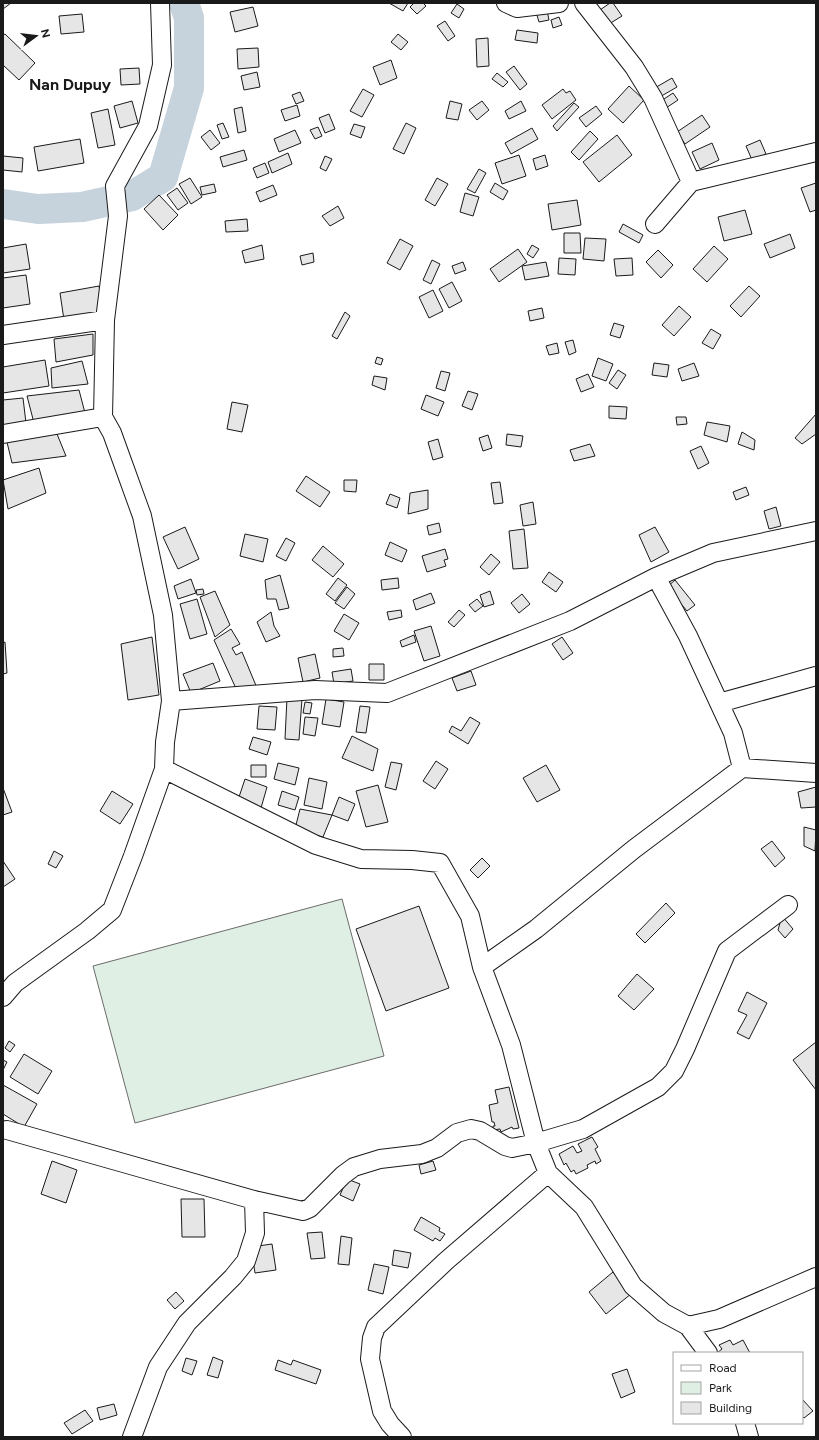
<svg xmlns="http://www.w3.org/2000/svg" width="819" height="1440" font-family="Figtree,sans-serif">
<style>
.green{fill:#e0efe3;stroke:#6a6a6a}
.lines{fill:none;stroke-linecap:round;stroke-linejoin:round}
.river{stroke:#c6d2dc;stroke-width:30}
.building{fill:#e6e6e6;stroke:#1a1a1a}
.minor-casing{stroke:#1a1a1a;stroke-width:20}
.minor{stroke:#fff;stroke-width:18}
.labels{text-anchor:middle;stroke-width:3;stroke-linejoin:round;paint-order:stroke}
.district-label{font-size:16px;font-weight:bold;fill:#1a1a1a;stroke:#fff}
</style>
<rect width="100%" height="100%" fill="#fff"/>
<path class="green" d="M342 899 384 1056 135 1123 93 966Z"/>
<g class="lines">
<path class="river" d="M3 204 38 209 82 207 132 196 163 177 189 88V18L184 3"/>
</g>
<path class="building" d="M3 3H11L3 9Z
M389 3H408L403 11Z
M414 3H423L426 6 417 14 410 7Z
M610 3H613L622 16 609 24 600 10Z
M457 4 464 9 459 18 451 13Z
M253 7 258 26 235 32 230 12Z
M547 10 549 20 539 22 536 12Z
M82 14 84 32 61 34 59 16Z
M559 17 562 25 553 28 551 20Z
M445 21 455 36 448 41 437 26Z
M517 30 538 33 537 43 515 40Z
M5 34 35 63 19 80 3 65V35Z
M398 34 408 42 401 50 391 42Z
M488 38 489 66 477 67 476 39Z
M258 48 259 67 238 69 237 49Z
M391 60 397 78 380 85 373 67Z
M514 66 527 84 520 90 506 72Z
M139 68 140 84 121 85 120 69Z
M257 72 260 87 244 90 241 76Z
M497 73 508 82 503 87 492 79Z
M672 78 677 87 658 98 653 89Z
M629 86 644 100 623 123 608 109Z
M363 89 374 95 362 117 350 111Z
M563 89 566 93 570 91 576 100 552 119 542 105Z
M300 92 304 101 296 104 292 95Z
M673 93 678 100 663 110 658 103Z
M132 101 138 123 120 128 114 106Z
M450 101 462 104 458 120 446 118Z
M482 101 489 110 477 120 469 110Z
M521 101 526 111 509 119 505 111Z
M574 103 579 107 557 131 553 126Z
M297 105 300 116 285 121 281 110Z
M596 106 602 114 586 127 579 118Z
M242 107 246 131 238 133 234 109Z
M108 109 115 145 98 148 91 113Z
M329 114 335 129 325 133 319 118Z
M702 115 710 127 685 144 677 132Z
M223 123 229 137 222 139 217 125Z
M406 123 416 128 404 154 393 149Z
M354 124 365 127 361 138 350 134Z
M318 127 322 136 315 139 310 130Z
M532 128 538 139 511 154 505 143Z
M210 130 220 143 211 150 201 137Z
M295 130 301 143 279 152 274 139Z
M590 131 598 139 579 160 571 152Z
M617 135 632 155 599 182 583 162Z
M80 139 84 163 38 171 34 147Z
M760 140 766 154 752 160 746 146Z
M712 143 719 160 700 169 692 152Z
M244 150 247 160 223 167 220 157Z
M288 153 292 164 272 173 268 162Z
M519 155 526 176 502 184 495 163Z
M545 155 548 166 536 170 533 159Z
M3 156 23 158 22 172 3 170Z
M325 156 332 159 326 171 320 168Z
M265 163 269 173 257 178 253 168Z
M479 169 486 173 475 193 467 189Z
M190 178 202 197 191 204 179 184Z
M437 178 448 184 435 206 425 200Z
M495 183 508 191 503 200 490 192Z
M816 183V210L810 212 801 188Z
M214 184 216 192 202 195 200 187Z
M273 185 277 195 260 202 256 192Z
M177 188 188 203 178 210 167 195Z
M465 193 479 197 473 216 460 212Z
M159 195 178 215 163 230 144 209Z
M577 200 581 225 552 230 548 204Z
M338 206 344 218 330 226 322 216Z
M745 210 752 234 724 241 718 217Z
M247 219 248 231 226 232 225 221Z
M623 224 643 235 639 243 619 232Z
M564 233H580L581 253H564Z
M790 234 795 248 770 258 764 244Z
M585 238 606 239 604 261 583 259Z
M400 239 413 246 400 270 387 263Z
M26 244 30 269 3 273V248Z
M262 245 264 259 245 263 242 251Z
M532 245 539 249 533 258 527 254Z
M714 246 728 259 707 282 693 269Z
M518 249 527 262 499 282 490 269Z
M658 250 673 265 661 278 646 262Z
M313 253 314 262 302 265 300 256Z
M559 258 576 259 575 275 558 274Z
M632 258 633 275 616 276 614 259Z
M432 260 440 264 431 284 423 280Z
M463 262 466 270 455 274 452 266Z
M546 262 549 276 525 280 522 266Z
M26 275 30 304 3 308V278Z
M452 282 462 301 449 308 439 289Z
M99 286 104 314 64 320 60 293Z
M749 286 760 296 741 317 730 306Z
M433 290 443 311 429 318 419 297Z
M679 306 691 317 674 336 662 325Z
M542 308 544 318 530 321 528 311Z
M345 312 350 316 337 339 332 336Z
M614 323 624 326 620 338 610 335Z
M711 329 721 335 713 349 702 343Z
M93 334V355L56 362 54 339Z
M573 340 576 352 569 355 565 342Z
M557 343 559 353 549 355 546 346Z
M377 357 383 359 381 365 375 363Z
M598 358 613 364 606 381 592 376Z
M45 360 49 386 3 393V367Z
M82 361 88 384 52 388 51 368Z
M654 363 669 365 667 377 652 375Z
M694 363 699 376 682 381 678 369Z
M618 370 626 375 617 389 609 383Z
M441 371 450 373 445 391 436 388Z
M588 374 594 387 581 392 576 379Z
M374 376 387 378 385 390 372 385Z
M79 390 85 413 34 423 27 396Z
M468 391 478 394 472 410 462 406Z
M426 395 444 402 438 416 421 409Z
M23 398 26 423 3 425V400Z
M232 402 248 405 242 432 227 429Z
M609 406 627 407 626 419 609 418Z
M816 414V434L802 444 795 438Z
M676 417H686L687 424 677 425Z
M707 422 730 426 727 442 704 435Z
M742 432 755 440 754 450 738 444Z
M57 434 66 456 12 463 6 438Z
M507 434 523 436 521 447 506 445Z
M488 435 492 448 483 451 479 438Z
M438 439 443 457 433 460 428 442Z
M590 444 595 456 574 461 570 450Z
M701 446 709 463 698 469 690 451Z
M39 468 46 493 8 509 3 480Z
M306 476 330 492 320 507 296 491Z
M344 480H357L356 492 344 491Z
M500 482 503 503 494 504 491 483Z
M746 487 749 495 736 500 733 492Z
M428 490V509L408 514 410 493Z
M390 494 400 498 397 508 386 504Z
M533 502 536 524 523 526 520 505Z
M776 507 781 526 769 529 764 511Z
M439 523 441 532 429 535 427 526Z
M185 527 199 559 178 569 163 537Z
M655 527 669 552 651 562 639 535Z
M524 529 528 568 513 569 509 531Z
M245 534 268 539 263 562 240 556Z
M286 538 295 543 286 561 276 556Z
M390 542 407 550 402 562 385 555Z
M323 546 344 564 333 577 312 560Z
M445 549 448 559 444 560 446 566 427 572 422 556Z
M491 554 500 562 489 575 480 567Z
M549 572 563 582 556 592 542 582Z
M280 575 289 608 279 610 276 599H267L265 580Z
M338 578 347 585 335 601 326 594Z
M398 578 399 588 382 590 381 580Z
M191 579 196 593 178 599 174 586Z
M675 580 695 605 687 611 667 587Z
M347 587 355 594 344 609 335 603Z
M203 589 204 594 197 595 196 590Z
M215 591 230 625 215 637 200 597Z
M490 591 494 604 484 607 480 595Z
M431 593 435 603 416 610 413 600Z
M522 594 530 604 519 613 511 603Z
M197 599 207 634 190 639 180 604Z
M477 599 483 606 475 612 469 605Z
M401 610 402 617 389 620 387 612Z
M459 610 465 615 454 627 448 622Z
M271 612 274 626 280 636 266 642 257 622Z
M344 614 359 623 349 640 334 631Z
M431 626 440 656 424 661 414 631Z
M231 629 240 644 232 648 236 655 242 652 257 688 238 693 214 640Z
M414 635 416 642 402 647 400 641Z
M152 637 159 695 128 700 121 644Z
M562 637 573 653 563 660 552 644Z
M5 642 7 673 3 674V643Z
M343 648 344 656 333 657V649Z
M315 654 320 678 303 682 298 658Z
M213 663 220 681 191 693 183 674Z
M369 664H384V680H369Z
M351 669 353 681 334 684 332 672Z
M471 671 476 685 457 691 452 678Z
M287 698 302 699 299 740 285 739Z
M326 699 344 702 340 727 322 724Z
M305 702 312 703 310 714 303 713Z
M259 706 277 707 275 730 257 729Z
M360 706 370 707 366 733 356 732Z
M305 717 318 718 315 736 303 734Z
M470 717 480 723 468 744 449 732 452 726 461 731Z
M352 736 378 749 373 771 342 758Z
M253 737 271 742 267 755 249 749Z
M436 761 448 769 435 789 423 781Z
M391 762 402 764 396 790 385 787Z
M278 763 299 768 295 785 274 779Z
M251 765H266V777H251Z
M546 765 560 790 537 802 523 778Z
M309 778 327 782 322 809 304 805Z
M245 779 267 787 261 808 238 800Z
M378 785 388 822 366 827 356 791Z
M816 787V807L801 808 798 792Z
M3 788 12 812 3 815Z
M112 791 133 804 120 824 100 811Z
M282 791 299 797 295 810 278 805Z
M339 797 355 804 348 821 332 815Z
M300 809 332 815 323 837 295 829Z
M804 827 816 830 815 851 804 846Z
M772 841 785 858 775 867 761 849Z
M54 851 63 856 56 868 48 864Z
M482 858 490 866 478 878 470 870Z
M3 861 15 879 3 887Z
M666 903 675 913 645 943 636 934Z
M419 906 449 988 386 1011 356 929Z
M782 916 793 929 785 938 778 930Z
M637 974 654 989 634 1010 618 996Z
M747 992 767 1003 749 1039 737 1033 747 1015 738 1011Z
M9 1041 15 1045 10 1052 5 1048Z
M816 1042V1090L793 1060Z
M24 1054 52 1071 38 1094 10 1077Z
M3 1060 7 1062 3 1070Z
M3 1085 37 1104 24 1127 3 1114Z
M509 1087 519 1128 513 1129 512 1127 501 1132 500 1129 493 1130V1126H495L494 1122H492L489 1105 498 1103 495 1090Z
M592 1137 598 1147 595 1149 601 1161 596 1164 595 1161 587 1165 588 1168 576 1174 574 1170 571 1172 566 1163 564 1165 559 1154 573 1146 577 1153 582 1151 578 1144Z
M52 1161 77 1170 66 1203 41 1194Z
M433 1161 436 1170 421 1174 419 1165Z
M347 1179 360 1184 353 1201 340 1195Z
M181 1199H204L205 1237H182Z
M421 1217 440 1228 439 1231 445 1234 440 1241 435 1238 433 1241 414 1230Z
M322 1232 325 1258 311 1259 307 1233Z
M341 1236 352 1238 349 1265 338 1264Z
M272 1244 276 1270 255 1273 251 1247Z
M394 1250 411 1253 408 1268 392 1265Z
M374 1264 389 1267 383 1294 368 1290Z
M613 1272 631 1294 606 1314 589 1292Z
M176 1292 184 1301 175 1309 167 1300Z
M730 1340 733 1345 743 1340 750 1353H717L722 1349 719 1345Z
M213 1357 223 1361 218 1378 207 1375Z
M186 1358 197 1361 192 1375 182 1371Z
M278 1360 291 1365 293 1360 321 1370 316 1384 275 1370Z
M627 1369 635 1392 621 1398 612 1374Z
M802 1399 813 1411 804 1418 802 1416Z
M114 1404 117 1415 100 1420 97 1408Z
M85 1410 93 1421 72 1434 64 1423Z"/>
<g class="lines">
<g class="minor-casing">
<path id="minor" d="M506 3 517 8 559 3
M584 3 634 67 653 98 691 182 816 152
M655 224 691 182
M3 335 105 320
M3 434 103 417
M656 577 688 636 733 733 742 768
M171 701 315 690 387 693 570 621 656 577 713 553 816 531
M719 703 816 676
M164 769 316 845 361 859 412 860 440 863 470 916 482 967 511 1045 536 1143 548 1173 584 1207 633 1286 664 1313 688 1326 719 1319 816 1277
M482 967 536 929 634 849 742 768 816 773
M3 997 15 983 87 931 112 910 133 856 164 769 165 742 171 701 163 615 142 516 112 433 103 417 105 320 118 216 115 186 148 126 162 65 160 3
M7 1130 254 1200 303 1211 310 1208 343 1175 354 1167 380 1159 422 1154 437 1148 457 1133 471 1129 480 1131 505 1146 512 1148 536 1143 583 1129 658 1087 674 1071 685 1049 727 951 788 905
M688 1326 708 1353
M745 1423 749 1437
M132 1437 158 1367 187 1323 233 1277 246 1261 255 1233 254 1200
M402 1437 390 1424 382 1411 370 1359 372 1338 376 1327 446 1261 548 1173"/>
</g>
<use href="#minor" class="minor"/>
</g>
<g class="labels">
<g class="district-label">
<text x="70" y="90">Nan Dupuy</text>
</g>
</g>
<rect width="819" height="1440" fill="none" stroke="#1a1a1a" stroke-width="8"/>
<rect x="673" y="1352" width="130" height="72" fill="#ffffff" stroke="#a3a3a3"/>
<rect x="681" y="1365" width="20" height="6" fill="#ffffff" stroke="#a3a3a3"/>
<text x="709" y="1372" font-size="12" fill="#1a1a1a">Road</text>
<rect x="681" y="1382" width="20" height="12" fill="#e0efe3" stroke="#a3a3a3"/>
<text x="709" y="1392" font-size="12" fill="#1a1a1a">Park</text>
<rect x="681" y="1402" width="20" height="12" fill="#e6e6e6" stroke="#a3a3a3"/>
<text x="709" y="1412" font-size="12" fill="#1a1a1a">Building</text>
<g transform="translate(36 36) rotate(75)" stroke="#ffffff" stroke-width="3" paint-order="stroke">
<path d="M0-3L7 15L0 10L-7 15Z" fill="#1a1a1a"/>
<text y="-6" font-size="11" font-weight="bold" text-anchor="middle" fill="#1a1a1a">N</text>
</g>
</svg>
